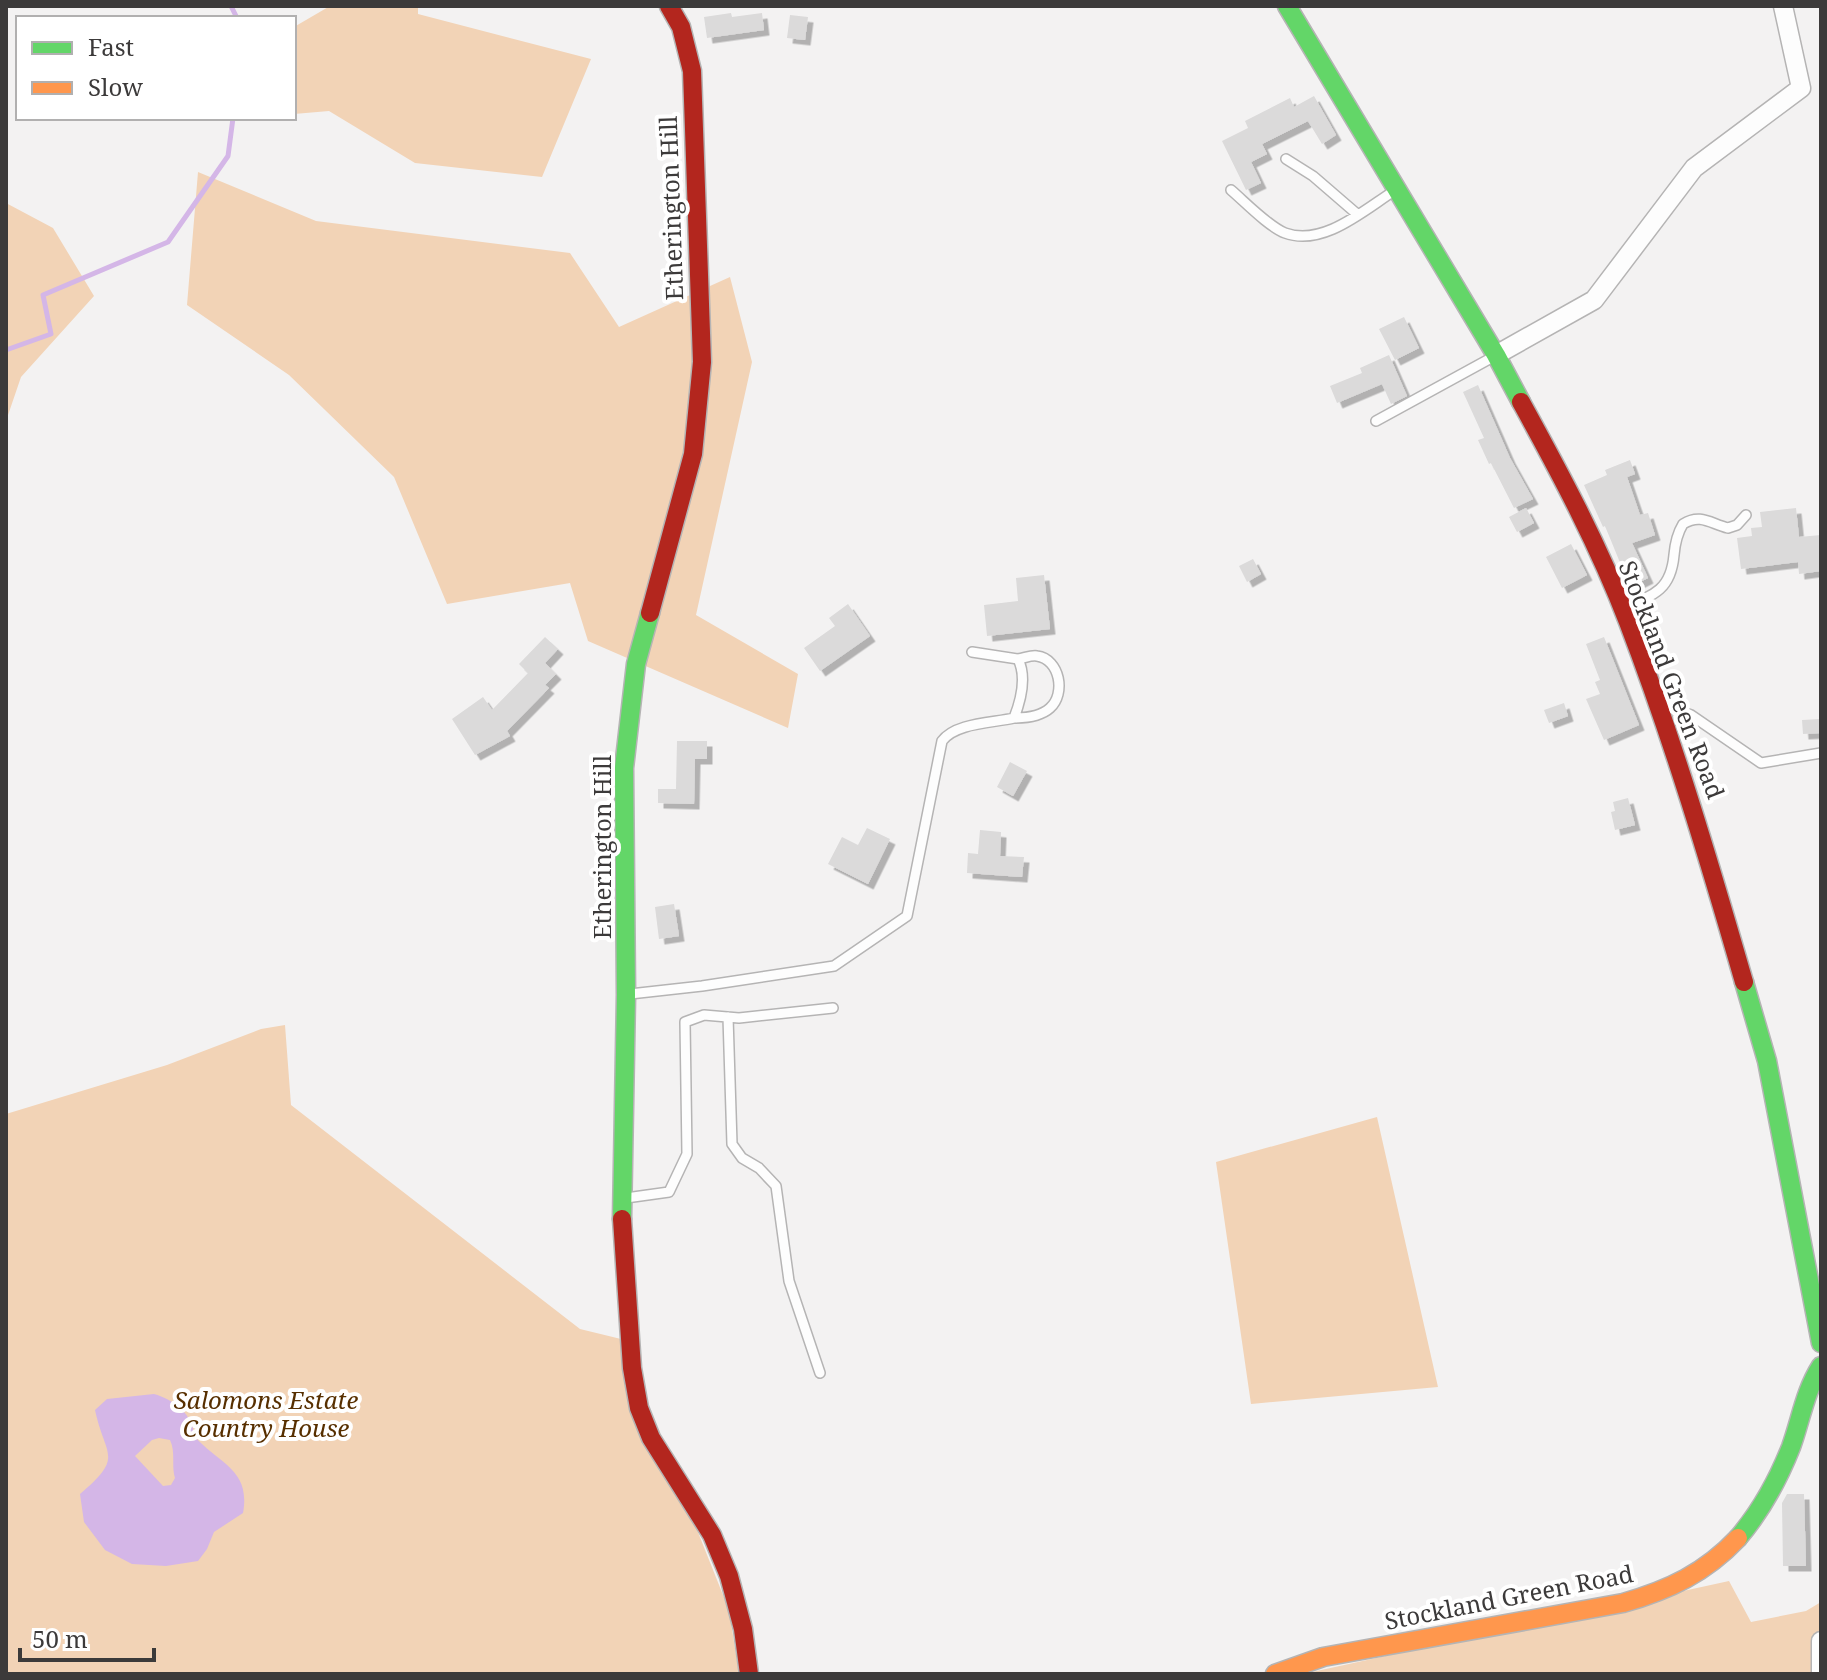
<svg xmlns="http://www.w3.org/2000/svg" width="1827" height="1680" font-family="'Noto Serif',serif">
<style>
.green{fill:#f2d3b6}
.water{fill:#d4b6e7;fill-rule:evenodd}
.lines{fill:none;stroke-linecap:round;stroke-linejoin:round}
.stream{stroke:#d4b6e7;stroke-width:5}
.building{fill:#dbdada;filter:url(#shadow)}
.lane-casing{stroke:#b5b4b4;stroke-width:12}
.street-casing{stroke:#b5b4b4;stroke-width:21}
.fast-casing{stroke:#b5b4b4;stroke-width:21}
.slow-casing{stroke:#b5b4b4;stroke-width:21}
.jam-casing{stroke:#b5b4b4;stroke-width:21}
.lane{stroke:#fdfdfd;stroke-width:9}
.street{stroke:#fdfdfd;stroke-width:18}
.fast{stroke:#63d668;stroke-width:18}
.slow{stroke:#ff974d;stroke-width:18}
.jam{stroke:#b3261e;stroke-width:18}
.labels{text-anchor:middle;stroke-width:8;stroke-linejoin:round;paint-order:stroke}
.street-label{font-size:24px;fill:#3c3a3a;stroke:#fff}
.park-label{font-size:24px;font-style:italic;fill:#572f00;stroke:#fff}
</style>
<defs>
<filter id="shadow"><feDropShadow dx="5.5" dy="5.5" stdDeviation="0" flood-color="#0004"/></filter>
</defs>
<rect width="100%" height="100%" fill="#f3f2f2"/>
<path class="green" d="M330 6H418V14L591 59 542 177 415 163 329 111 294 114V27Z
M198 172 316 221 570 253 619 327 730 277 752 362 696 615 798 674 788 728 588 641 570 583 447 604 394 477 289 375 187 305Z
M6 203 53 228 94 296 21 377 6 421Z
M285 1025 291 1105 580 1329 621 1339 729 1610 739 1674H6V1114L167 1065 261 1029Z
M1377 1117 1438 1387 1251 1404 1216 1162Z
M1729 1581 1751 1622 1806 1611 1821 1602V1674H1303Z"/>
<path class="water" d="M154 1394C173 1399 194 1415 194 1436 219 1464 251 1469 243 1513L214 1532 207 1549 198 1561 166 1566 132 1564 105 1550 84 1522 80 1494C125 1456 105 1457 95 1410L107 1399ZM159 1438 170 1440C176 1453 171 1465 175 1478L171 1485 163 1486 135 1456 152 1440Z"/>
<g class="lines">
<path class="stream" d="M231 6 237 18
M6 350 51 334 43 295 168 242 228 156 233 118"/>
</g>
<path class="building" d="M731 13 732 17 762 13 764 30 707 38 704 17Z
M790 15 808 17 805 40 787 38Z
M1314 96 1336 135 1322 144 1308 121 1262 144 1267 154 1251 162 1261 183 1246 190 1222 141 1248 128 1245 121 1290 98 1294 107Z
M1404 317 1419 348 1395 360 1379 329Z
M1389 355 1407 396 1391 404 1382 384 1337 403 1330 386 1362 373 1360 368Z
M1478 385 1510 458 1533 499 1514 508 1491 463 1489 464 1478 440 1484 438 1463 392Z
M1630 460 1635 474 1627 477 1640 515 1648 513 1655 535 1632 543 1648 578 1630 587 1605 526 1603 527 1584 485 1607 475 1605 470Z
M1526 508 1534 523 1517 532 1509 517Z
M1796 508 1799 537 1821 535V571L1799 574 1798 562 1741 569 1737 538 1752 536 1751 528 1762 527 1760 512Z
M1571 544 1587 575 1562 588 1546 557Z
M1253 559 1261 574 1247 582 1239 566Z
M1044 575 1050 629 987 636 984 605 1018 601 1016 578Z
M848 604 870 636 820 671 804 648 835 626 829 618Z
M545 637 558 649 545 663 556 674 545 685 549 688 507 731 510 736 475 755 452 719 483 697 492 710 528 673 519 664Z
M1604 637 1639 725 1604 740 1586 699 1600 694 1595 682 1600 680 1586 644Z
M1564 703 1568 716 1549 723 1544 710Z
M1821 719V733L1803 734 1802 720Z
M677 741H707V759H695L694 804 658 803V789H676Z
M1010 762 1027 771 1013 796 997 787Z
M1628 798 1635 825 1615 830 1611 812 1615 811 1613 802Z
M867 828 890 839 868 884 828 864 842 837 858 845Z
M980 830 1001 832 1000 856 1024 857 1022 877 967 873 968 853 978 854Z
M674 904 679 936 659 939 655 907Z
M1787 1494H1804L1806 1566H1783L1782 1503Z"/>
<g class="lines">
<g class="lane-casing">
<path id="lane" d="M1286 159 1313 176 1357 214
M1231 190C1245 202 1269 227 1285 233 1323 247 1364 210 1394 191
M1376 421 1493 357
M1626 606C1655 595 1671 589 1674 555 1675 543 1677 534 1683 524 1701 513 1711 524 1728 528L1737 525 1746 515
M1662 705 1691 715 1761 763 1821 753
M1014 718C1026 718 1040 717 1050 708 1066 694 1060 659 1037 656 1031 655 1025 658 1018 659
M630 994 702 986 834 966 907 916 942 741C955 723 992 723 1014 718 1021 700 1027 677 1018 659L972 652
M728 1017 732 1144 742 1158 759 1168 776 1186 789 1281 820 1373
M626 1198 669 1192 687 1154 685 1022 704 1015 739 1018 833 1008"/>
</g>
<g class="street-casing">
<path id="street" d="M1496 355 1594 300 1694 168 1801 88 1783 6
M1821 1674V1641"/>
</g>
<g class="fast-casing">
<path id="fast" d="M1287 6 1496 355 1521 402
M1744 982 1767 1061 1821 1343
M622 1219 626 995 624 768 636 664 650 613
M1738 1538C1761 1511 1778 1480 1791 1447 1801 1419 1805 1391 1821 1366"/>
</g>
<g class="slow-casing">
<path id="slow" d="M1275 1674 1323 1657 1623 1603C1669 1590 1705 1573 1738 1538"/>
</g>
<g class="jam-casing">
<path id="jam" d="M1521 402C1560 473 1599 546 1628 622 1673 740 1709 861 1744 982
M650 613 693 454 702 362 692 71 681 27 669 6
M622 1219 632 1368 639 1408 651 1438 712 1535 729 1576 743 1629 749 1674"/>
</g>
<use href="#lane" class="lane"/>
<use href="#street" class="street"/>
<use href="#fast" class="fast"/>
<use href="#slow" class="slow"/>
<use href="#jam" class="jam"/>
</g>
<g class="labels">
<g class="street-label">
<text transform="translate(672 208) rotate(-92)" y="8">Etherington Hill</text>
<text transform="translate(1671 680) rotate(69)" y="8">Stockland Green Road</text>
<text transform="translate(603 847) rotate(-90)" y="8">Etherington Hill</text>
<text transform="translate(1509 1598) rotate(-11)" y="8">Stockland Green Road</text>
</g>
<g class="park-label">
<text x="266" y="1409">Salomons Estate<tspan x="266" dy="28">Country House</tspan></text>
</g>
</g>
<rect width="1827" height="1680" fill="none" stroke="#3c3a3a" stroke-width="16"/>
<rect x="16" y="16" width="280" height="104" fill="#ffffff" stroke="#b1b0b0" stroke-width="2"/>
<rect x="32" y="42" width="40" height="12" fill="#63d668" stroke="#b1b0b0" stroke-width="2"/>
<text x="88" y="56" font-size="24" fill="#3c3a3a">Fast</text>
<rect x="32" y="82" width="40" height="12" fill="#ff974d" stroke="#b1b0b0" stroke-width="2"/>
<text x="88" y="96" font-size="24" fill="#3c3a3a">Slow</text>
<path d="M20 1648v12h134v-12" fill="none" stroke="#3c3a3a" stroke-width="4"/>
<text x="32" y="1648" font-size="24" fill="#3c3a3a" stroke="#ffffff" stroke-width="6" paint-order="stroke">50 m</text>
</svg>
